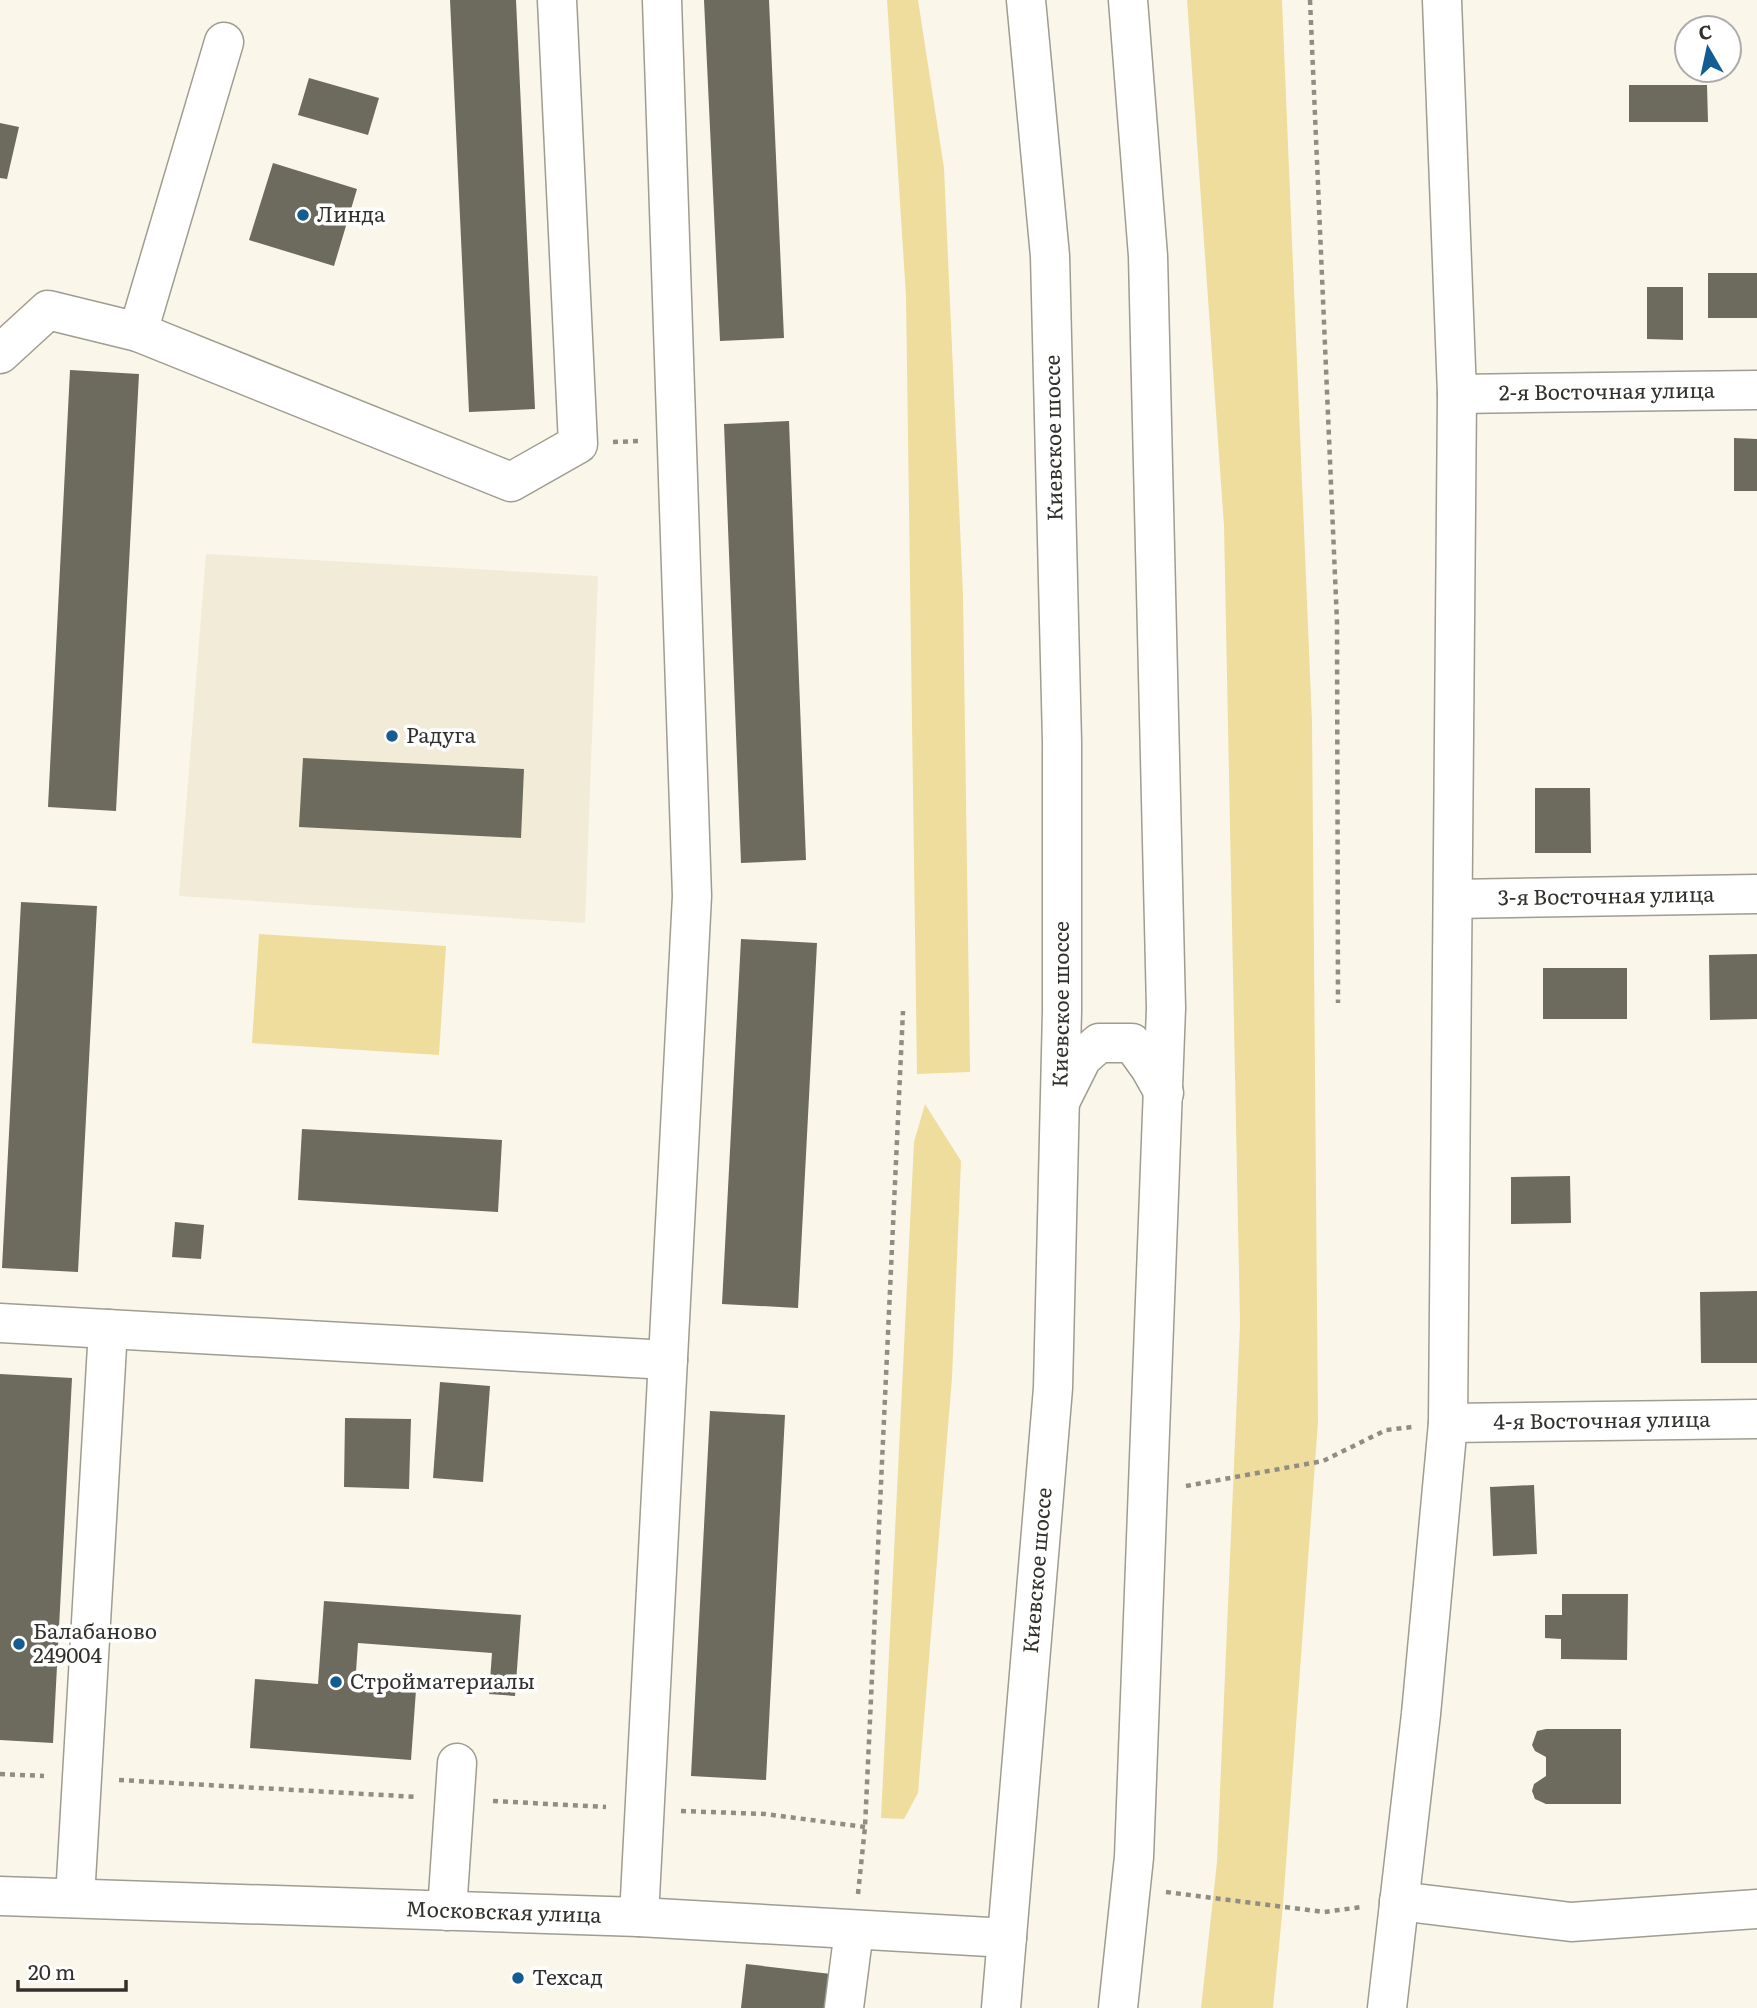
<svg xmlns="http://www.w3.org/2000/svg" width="1757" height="2008" font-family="Literata,serif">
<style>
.built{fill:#f1ebd7}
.green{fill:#efdd9d}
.building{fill:#6d6a5e}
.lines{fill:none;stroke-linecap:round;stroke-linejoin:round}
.minor-casing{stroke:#9f9c90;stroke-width:41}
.highway-casing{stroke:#9f9c90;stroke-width:41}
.path{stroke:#908d85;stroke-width:4.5;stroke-dasharray:5 5;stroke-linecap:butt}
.minor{stroke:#fff;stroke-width:38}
.highway{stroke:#fff;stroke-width:38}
.poi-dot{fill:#155c90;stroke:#fff;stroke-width:2.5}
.labels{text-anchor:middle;stroke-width:7;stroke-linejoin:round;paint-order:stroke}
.poi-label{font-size:21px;fill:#32302b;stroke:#fff;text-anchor:start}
.street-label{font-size:21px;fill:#32302b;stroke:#fff}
</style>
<rect width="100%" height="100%" fill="#faf7ea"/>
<path class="built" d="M206 554 598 576 585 923 179 896Z"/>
<path class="green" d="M887 0H918L944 168 963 594 970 1072 917 1074 906 296Z
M1187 0H1282L1312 722 1318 1422 1283 1905 1273 2008H1201L1217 1862 1240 1324 1224 526Z
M259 934 446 946 439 1055 252 1043Z
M925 1104 961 1161 952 1378 918 1793 904 1819 881 1818 914 1142Z"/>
<path class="building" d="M450 0H516L535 409 469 412Z
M704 0H769L784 338 720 341Z
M309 78 379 98 368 135 298 115Z
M1629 85H1707L1708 122H1629Z
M0 123 19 127 7 179 0 178Z
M273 163 357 189 334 266 249 240Z
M1708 273H1757V318H1708Z
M1647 287H1683V340L1647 339Z
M70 370 139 374 116 811 48 807Z
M789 421 806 860 741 863 724 424Z
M1734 438 1757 439V491H1734Z
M303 758 524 769 521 838 299 827Z
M1535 788H1590L1591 853H1535Z
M21 902 97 906 78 1272 2 1268Z
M741 939 817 943 798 1308 722 1304Z
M1757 954V1019L1710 1020 1709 955Z
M1543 968H1627V1019H1543Z
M302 1129 502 1140 498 1212 298 1200Z
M1570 1176 1571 1223 1511 1224V1177Z
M175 1222 204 1225 201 1259 172 1257Z
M1757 1291V1363H1701L1700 1292Z
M0 1374 72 1378 53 1743 0 1740Z
M440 1382 490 1386 483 1482 433 1478Z
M710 1411 785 1415 766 1780 691 1776Z
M345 1418 411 1419 409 1489 344 1487Z
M1534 1485 1537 1554 1493 1556 1490 1487Z
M1562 1594H1628L1627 1660 1561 1659V1639L1545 1638V1615H1562Z
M324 1601 521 1615 515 1696 489 1694 492 1653 358 1643 355 1686 416 1690 411 1760 250 1748 255 1679 318 1684Z
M1621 1729V1804H1546L1535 1799 1532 1791 1534 1784 1546 1776V1757L1535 1751 1532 1745 1537 1731 1546 1729Z
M746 1964 831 1974 827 2008H741Z"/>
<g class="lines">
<g class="minor-casing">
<g id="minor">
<path d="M138 332 224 42"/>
<path d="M0 354 48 310 138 332 511 482 578 444 557 0"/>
<path id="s1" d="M1457 394 1757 390"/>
<path id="s2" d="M1454 899 1757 894"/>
<path d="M0 1323 668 1360"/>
<path id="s3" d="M1448 1423 1757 1419"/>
<path id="s4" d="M0 1896 639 1917 1007 1938"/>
<path d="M75 1898 108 1329"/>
<path d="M1399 1901 1571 1922 1757 1909"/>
<path d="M447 1911 457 1763"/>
<path d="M639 1917 692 896 662 0"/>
<path d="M844 2008 854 1930"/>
<path d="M1387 2008 1421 1714 1448 1423 1457 394 1442 0"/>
</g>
</g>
<g class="highway-casing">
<g id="highway">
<path d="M1062 1098 1082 1058 1099 1043H1132L1150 1068 1164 1093"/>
<path id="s5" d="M1001 2008 1053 1388 1062 1011V742L1050 256 1026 0"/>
<path d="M1118 2008 1134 1857 1166 1008 1148 256 1128 0"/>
</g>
</g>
<path class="path" d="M1310 0 1337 622 1338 1003
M613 442 640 441
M1186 1486 1323 1461 1386 1430 1412 1427
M0 1774 44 1776
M119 1780 418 1797
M493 1801 606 1807
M681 1811 765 1814 865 1827
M1166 1892 1324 1912 1362 1907
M858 1894 865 1827 903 1011"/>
<use href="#minor" class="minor"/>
<use href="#highway" class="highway"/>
</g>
<g class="poi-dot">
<circle cx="303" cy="215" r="7"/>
<circle cx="392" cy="736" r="7"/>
<circle cx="19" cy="1644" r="7"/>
<circle cx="336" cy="1682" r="7"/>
<circle cx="518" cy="1978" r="7"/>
</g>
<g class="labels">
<g class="poi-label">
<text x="317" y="222">Линда</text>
<text x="406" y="743">Радуга</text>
<text x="33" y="1639">Балабаново<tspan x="33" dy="24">249004</tspan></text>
<text x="350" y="1689">Стройматериалы</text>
<text x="532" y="1985">Техсад</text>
</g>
<g class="street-label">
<text dy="7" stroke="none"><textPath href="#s1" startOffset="150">2-я Восточная улица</textPath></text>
<text transform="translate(1054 438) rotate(-91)" y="7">Киевское шоссе</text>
<text dy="7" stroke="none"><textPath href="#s2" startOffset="152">3-я Восточная улица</textPath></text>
<text dy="7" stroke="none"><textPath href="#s5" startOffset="1006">Киевское шоссе</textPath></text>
<text dy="7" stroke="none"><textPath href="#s3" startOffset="154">4-я Восточная улица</textPath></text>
<text dy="7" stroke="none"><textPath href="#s5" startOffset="439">Киевское шоссе</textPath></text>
<text dy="7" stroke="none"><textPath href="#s4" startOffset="504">Московская улица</textPath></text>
</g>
</g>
<g transform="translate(1708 49) rotate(351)"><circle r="33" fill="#ffffff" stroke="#adacaa" stroke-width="2"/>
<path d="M0-5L12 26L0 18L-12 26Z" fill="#155c90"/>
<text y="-10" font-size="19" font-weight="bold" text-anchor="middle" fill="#32302b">С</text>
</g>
<path d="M18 1980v10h108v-10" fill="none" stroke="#32302b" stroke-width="3.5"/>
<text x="28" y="1980" font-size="21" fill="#32302b" stroke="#ffffff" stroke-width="5" paint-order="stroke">20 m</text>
</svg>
